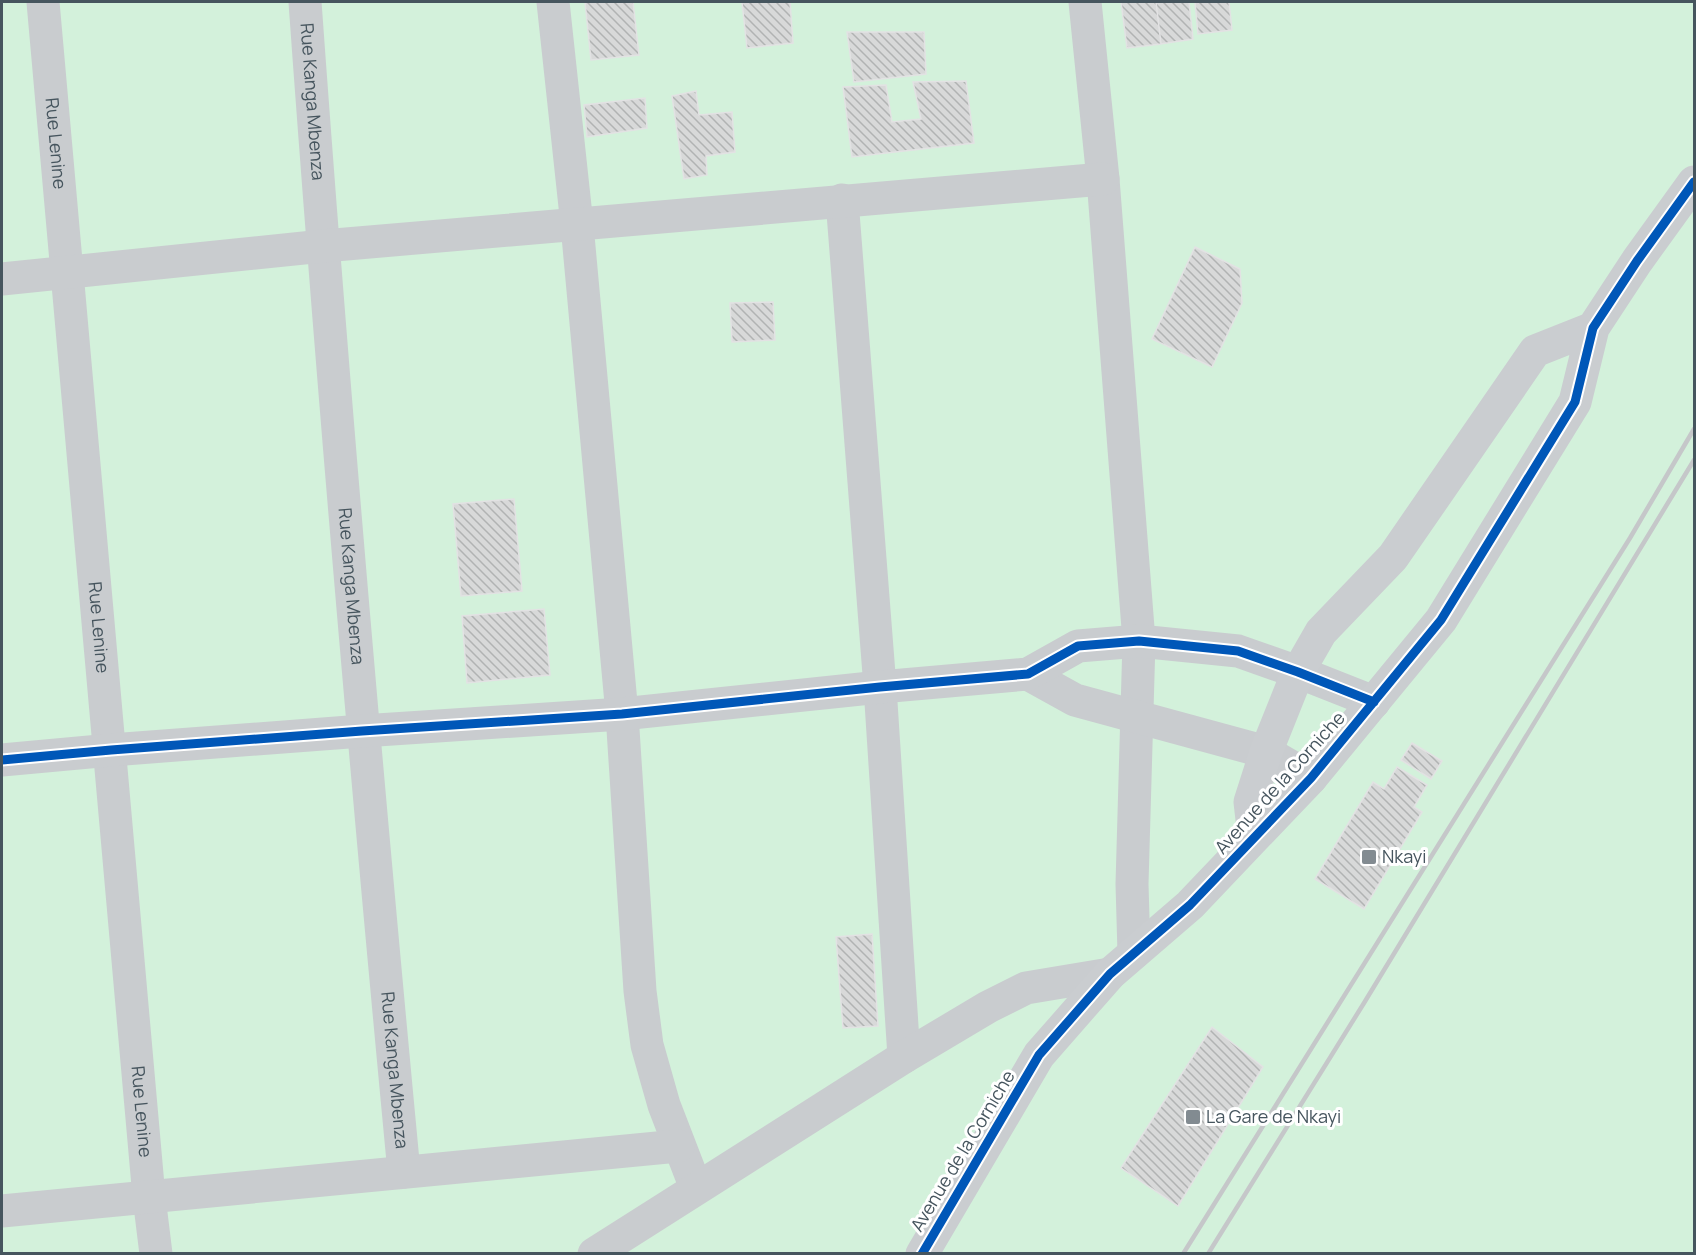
<svg xmlns="http://www.w3.org/2000/svg" width="1696" height="1255" font-family="Manrope,sans-serif">
<style>
.green{fill:#d3f1db}
.building{fill:url(#building-back-hatch);stroke:#e2e2e3;stroke-width:1.5}
.lines{fill:none;stroke-linecap:round;stroke-linejoin:round}
.street{stroke:#c9cccf;stroke-width:33}
.secondary{stroke:#cacdd0;stroke-width:33}
.rail{stroke:#c5c7c9;stroke-width:4.5}
.cycleway-casing{stroke:#fff;stroke-width:13}
.cycleway{stroke:#0057b8;stroke-width:9}
.poi-dot{fill:#828b91;stroke:#fff;stroke-width:2}
.labels{text-anchor:middle;stroke-width:6;stroke-linejoin:round;paint-order:stroke}
.street-label{font-size:18px;fill:#46555e;stroke:#fff}
.poi-label{font-size:18px;fill:#46555e;stroke:#fff;text-anchor:start}
</style>
<defs>
<pattern id="building-back-hatch" width="6" height="6" patternUnits="userSpaceOnUse" patternTransform="scale(1.5)"><rect width="6" height="6" fill="#d8d9d9"/><path d="M-1 5l2 2M0 0l6 6M5-1l2 2" fill="none" stroke="#b1b3b3"/></pattern>
</defs>
<rect width="100%" height="100%" fill="#f1f0f0"/>
<path class="green" d="M2 2H1694V1253H2Z"/>
<path class="building" d="M585 2H633L639 55 591 60Z
M742 2H790L793 43 747 48Z
M1121 2H1156L1161 44 1127 48Z
M1156 2H1189L1193 39 1161 44Z
M1195 2H1229L1232 30 1198 34Z
M847 32H924L926 74 854 82Z
M966 81 974 143 852 157 843 87 886 85 892 122 921 119 913 82Z
M696 91 699 115 732 112 735 152 706 156 707 175 684 179 672 96Z
M645 98 647 128 587 137 584 105Z
M1195 247 1240 269 1242 303 1212 367 1152 339Z
M773 302 775 340 732 342 730 303Z
M514 499 522 591 461 596 453 504Z
M544 609 550 675 467 683 462 616Z
M1412 743 1442 761 1431 779 1401 760Z
M1397 767 1427 785 1414 807 1422 812 1364 909 1315 879 1373 782 1384 789Z
M872 934 878 1026 843 1028 836 937Z
M1212 1027 1263 1067 1178 1206 1121 1168Z"/>
<g class="lines">
<g class="street">
<path id="s1" d="M43 2 149 1197 156 1254"/>
<path id="s2" d="M305 2C333 392 367 782 404 1172"/>
<path d="M553 2 577 225 622 714 640 991 647 1045 664 1105 696 1188"/>
<path d="M1085 2 1103 179 1139 641 1132 884 1134 953"/>
<path d="M842 200 880 687 904 1057"/>
<path d="M2 279 323 246 1103 179"/>
<path d="M1028 674 1075 700 1266 752 1311 778"/>
<path d="M2 760 111 750 362 731 622 714 880 687 1028 674 1078 646 1139 641 1238 651 1298 672 1374 702"/>
<path d="M2 1211 678 1146"/>
<path d="M594 1254 904 1057 988 1007 1026 988 1110 974"/>
</g>
<path class="secondary" d="M1254 837 1250 802 1266 752 1298 672 1321 632 1393 557 1535 351 1593 328
M922 1254 1039 1055 1110 974 1190 905 1311 778 1441 620 1575 402 1593 328 1637 261 1694 182"/>
<path class="rail" d="M1183 1254 1630 538 1694 429
M1208 1254 1364 1003 1694 460"/>
<g class="cycleway-casing">
<path id="cycleway" d="M2 760 111 750 362 731 622 714 880 687 1028 674 1078 646 1139 641 1238 651 1298 672 1374 702
M922 1254 1039 1055 1110 974 1190 905 1311 778 1441 620 1575 402 1593 328 1637 261 1694 182"/>
</g>
<use href="#cycleway" class="cycleway"/>
</g>
<g class="poi-dot">
<rect x="1361" y="849" width="16" height="16" rx="3"/>
<rect x="1185" y="1109" width="16" height="16" rx="3"/>
</g>
<g class="labels">
<g class="street-label">
<text dy="6" stroke="none"><textPath href="#s2" startOffset="100">Rue Kanga Mbenza</textPath></text>
<text dy="6" stroke="none"><textPath href="#s1" startOffset="142">Rue Lenine</textPath></text>
<text dy="6" stroke="none"><textPath href="#s2" startOffset="586">Rue Kanga Mbenza</textPath></text>
<text dy="6" stroke="none"><textPath href="#s1" startOffset="628">Rue Lenine</textPath></text>
<text transform="translate(1280 783) rotate(-48)" y="6">Avenue de la Corniche</text>
<text dy="6" stroke="none"><textPath href="#s2" startOffset="1072">Rue Kanga Mbenza</textPath></text>
<text dy="6" stroke="none"><textPath href="#s1" startOffset="1114">Rue Lenine</textPath></text>
<text transform="translate(963 1151) rotate(-59)" y="6">Avenue de la Corniche</text>
</g>
<g class="poi-label">
<text x="1382" y="863">Nkayi</text>
<text x="1206" y="1123">La Gare de Nkayi</text>
</g>
</g>
<rect width="1696" height="1255" fill="none" stroke="#46555e" stroke-width="6"/>
</svg>
